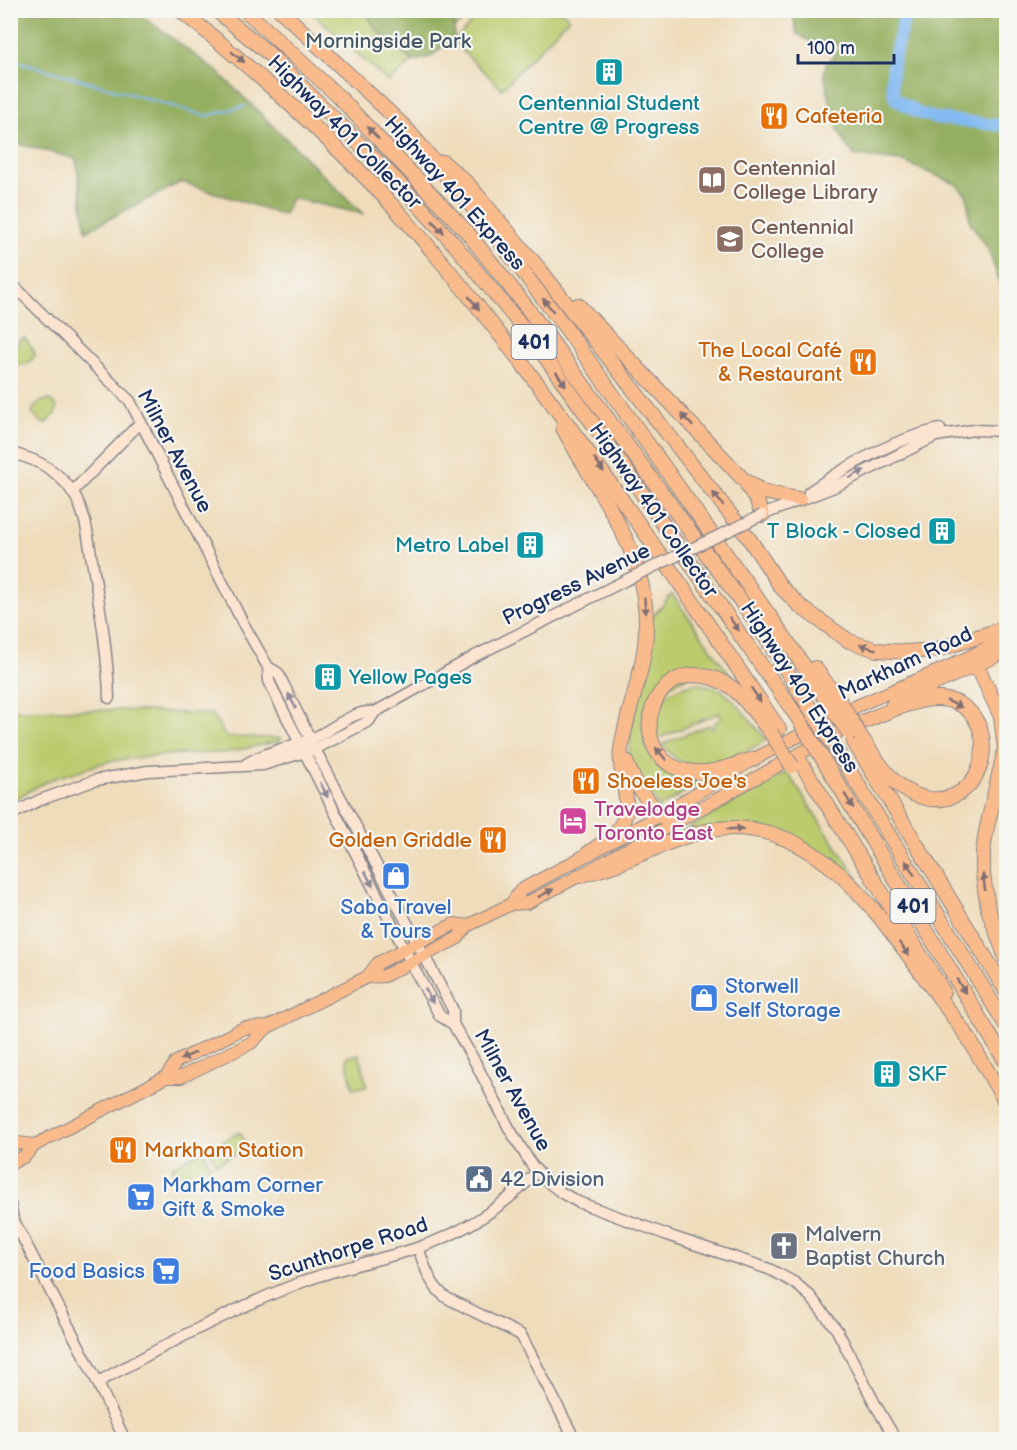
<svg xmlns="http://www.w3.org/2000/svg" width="1017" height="1450" font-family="'Balsamiq Sans',sans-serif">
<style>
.green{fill:#bccb6d;stroke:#6c7d66;stroke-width:1.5}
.forest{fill:#95af60;stroke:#586f5f;stroke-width:1.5}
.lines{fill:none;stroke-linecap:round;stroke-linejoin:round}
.stream{stroke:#82baf2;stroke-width:2}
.river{stroke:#82baf2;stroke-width:12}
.secondary-casing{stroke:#85868c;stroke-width:13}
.primary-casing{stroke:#85868c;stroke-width:14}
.highway-casing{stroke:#85868c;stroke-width:16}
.secondary{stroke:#fde4d1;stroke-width:10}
.primary{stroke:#fabb8c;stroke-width:12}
.highway{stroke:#fabb8c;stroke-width:14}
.secondary-bridge-casing{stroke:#85868c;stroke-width:13;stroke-linecap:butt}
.highway-bridge-casing{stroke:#85868c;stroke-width:16;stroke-linecap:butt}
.secondary-bridge{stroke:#fde4d1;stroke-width:10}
.highway-bridge{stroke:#fabb8c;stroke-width:14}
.oneway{fill:#7f6e73}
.oneway2{fill:#8c8a98}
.labels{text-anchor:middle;stroke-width:4.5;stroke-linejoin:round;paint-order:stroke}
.shield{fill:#f6f6f2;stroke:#5d6b8a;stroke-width:1.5}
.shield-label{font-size:20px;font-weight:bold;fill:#1b2f5e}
.park-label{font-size:21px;fill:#435662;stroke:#f6f6f2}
.culture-label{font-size:21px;fill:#0d838f;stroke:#f6f6f2;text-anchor:end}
.food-label{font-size:21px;fill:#c56008;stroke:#f6f6f2;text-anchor:start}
.street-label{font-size:21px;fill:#1b2f5e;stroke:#f6f6f2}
.education-label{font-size:21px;fill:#785e54;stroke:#f6f6f2;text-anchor:start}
.hotel-label{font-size:21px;fill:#b23c85;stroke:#f6f6f2;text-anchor:start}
.shop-label{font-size:21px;fill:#366cbe;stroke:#f6f6f2;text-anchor:start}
.service-label{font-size:21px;fill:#4e5e75;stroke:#f6f6f2;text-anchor:start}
.worship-label{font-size:21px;fill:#5b616d;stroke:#f6f6f2;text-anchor:start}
</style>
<rect width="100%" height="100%" fill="#f6f6f2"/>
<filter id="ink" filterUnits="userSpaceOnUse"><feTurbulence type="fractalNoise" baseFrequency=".0167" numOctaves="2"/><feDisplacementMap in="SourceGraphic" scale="12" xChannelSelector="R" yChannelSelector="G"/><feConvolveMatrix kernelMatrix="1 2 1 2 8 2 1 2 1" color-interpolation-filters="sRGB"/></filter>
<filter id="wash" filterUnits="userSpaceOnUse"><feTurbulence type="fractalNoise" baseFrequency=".008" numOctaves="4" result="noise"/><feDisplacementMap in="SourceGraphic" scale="24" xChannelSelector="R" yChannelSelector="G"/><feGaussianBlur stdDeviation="1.35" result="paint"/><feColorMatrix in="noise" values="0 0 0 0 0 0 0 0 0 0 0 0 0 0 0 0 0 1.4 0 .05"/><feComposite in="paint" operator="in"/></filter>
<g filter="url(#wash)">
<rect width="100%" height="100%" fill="#efdcba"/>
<path class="green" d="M483 10 561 11 569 18 502 89 453 42Z
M311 11H475L388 82Z
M25 338 34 351 35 356 27 364 17 365 11 360V353L20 339Z
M50 400 57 406 56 413 45 424 39 421 32 413C35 403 40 401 50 400Z
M672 594 740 689 694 673C685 678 656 692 650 699 636 716 644 754 660 767 671 776 685 778 699 781L698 784 659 808 629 758 630 732 652 617Z
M698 683 720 689 735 702 767 740C742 754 708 775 679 761 672 757 667 750 662 744L709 725 712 728 715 726 714 723 721 719 719 713 655 740C654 733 652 723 654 716 658 694 679 686 698 683Z
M11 710H119L212 714 226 737 281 738 280 741 224 753 176 754 110 761 49 780 11 801Z
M787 772 866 891V894L761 827 678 834Z
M359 1054 367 1086 353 1089 346 1057Z
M240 1132 248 1148 216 1164 209 1148Z
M203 1150 211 1166 180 1182 172 1166Z"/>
<path class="forest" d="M10 11H135L218 72 363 214 291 198 284 215 181 182 86 231 76 159 11 142Z
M365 11H454V37L430 57 414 61 404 55 392 42 377 31Z
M792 11H1006V299L987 247 970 222 967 196 956 184 901 161 855 156C833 132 830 103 824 72L826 65 840 47 835 43 812 42 797 34Z"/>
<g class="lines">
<path class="stream" d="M10 59 206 116 245 106"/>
<path class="river" d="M903 10 904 19C898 44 886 73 895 99L918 113 935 118 1006 126"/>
</g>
</g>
<g filter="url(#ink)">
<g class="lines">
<g class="secondary-casing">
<path id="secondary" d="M10 282 130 401 244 625 268 667 269 681 276 696 417 974 440 1016 453 1024
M10 453C35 458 57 470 72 491 87 513 88 540 93 566 100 609 108 654 109 698
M72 492 141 422
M809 492C848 465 894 439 940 429
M762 515 834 487 936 436 974 430 1006 431
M268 667 278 673 315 749 453 1010V1024L475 1062 509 1128 531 1164 543 1178 562 1193 578 1202 673 1237 769 1269 795 1283 810 1296 837 1330 875 1404 896 1440
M246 764C267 751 289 748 311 739 332 731 353 709 375 712
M10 815 40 800 96 780 148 771 263 765 315 749 369 721 375 712 475 656 628 579
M10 1204 13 1219 93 1373 125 1440
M418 1248C425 1266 430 1287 447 1298L521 1335 575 1440
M98 1382C164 1346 231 1309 302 1282 340 1267 381 1260 420 1247 465 1232 504 1206 537 1172"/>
</g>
<g class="primary-casing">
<path id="primary" d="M892 704 1006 652
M511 904 521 890 655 818 754 759 859 705 957 663 1006 638
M367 977 378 963 454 924 467 926
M166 1077H181L251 1043 268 1027 367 977 384 976 458 938 467 926 511 904 527 903 579 876 853 724
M10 1146 17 1143 35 1145
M10 1164 25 1156 35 1145 166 1077 176 1062 244 1028 268 1027"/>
</g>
<g class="highway-casing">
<path id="highway" d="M180 10C276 87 367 171 445 266 566 413 672 571 779 729
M216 10 269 54 396 180 455 245 533 340 614 453 798 718
M245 10 339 97 467 232 525 305 756 622 813 713
M280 10 405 127 481 217 565 327 781 632 830 705
M443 162 468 184 541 271 748 537 781 587 801 607 849 641 877 650 906 652 936 650 1006 628
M578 305 743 479 763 492 799 499
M563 428C597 492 648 551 646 628 646 669 627 708 621 749 617 777 638 808 616 832 608 840 597 847 587 854
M747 485 757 501 762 515
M957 663 975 668 981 674 1001 717 1005 749 986 831 983 852V874L988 909 1006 958
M815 668 839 700
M844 729C871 720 913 697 940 699 1003 703 994 805 930 799 919 797 910 794 901 787 885 774 873 754 861 737
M854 742 1006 991
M833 744 1006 1025
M818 751 1006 1062
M754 759C738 763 721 771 705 772 614 777 645 638 728 685 741 692 761 721 771 733
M626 761C635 788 651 805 670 824
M800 761 943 991
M579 876C595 871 612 867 627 860 661 846 698 827 735 828 817 830 870 902 914 963 932 988 951 1014 970 1040
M966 1034 1006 1103"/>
</g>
<use href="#secondary" class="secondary"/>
<use href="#primary" class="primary"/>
<use href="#highway" class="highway"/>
<g class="secondary-bridge-casing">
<path id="secondary-bridge" d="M628 579 762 515"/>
</g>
<g class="highway-bridge-casing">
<path id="highway-bridge" d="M839 700 861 737
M830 705 849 733
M813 713 833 744
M798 718 818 751
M771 733 792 766"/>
</g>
<use href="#secondary-bridge" class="secondary-bridge"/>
<use href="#highway-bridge" class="highway-bridge"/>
</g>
<defs><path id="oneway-solid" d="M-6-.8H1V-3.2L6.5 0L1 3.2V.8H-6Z" transform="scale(1.5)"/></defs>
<g class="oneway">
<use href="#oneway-solid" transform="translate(238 57) rotate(39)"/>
<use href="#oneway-solid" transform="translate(373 133) rotate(-134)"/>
<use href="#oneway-solid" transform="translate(438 227) rotate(47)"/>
<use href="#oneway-solid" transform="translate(474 303) rotate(52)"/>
<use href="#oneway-solid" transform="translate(548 305) rotate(-128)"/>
<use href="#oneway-solid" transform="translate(561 379) rotate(54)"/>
<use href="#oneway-solid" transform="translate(687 420) rotate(-133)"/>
<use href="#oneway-solid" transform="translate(599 465) rotate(56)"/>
<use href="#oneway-solid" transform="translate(718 499) rotate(-128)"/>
<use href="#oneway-solid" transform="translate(645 606) rotate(86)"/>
<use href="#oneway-solid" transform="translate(734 624) rotate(55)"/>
<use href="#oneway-solid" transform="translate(868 647) rotate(-163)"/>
<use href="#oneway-solid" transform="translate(756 695) rotate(56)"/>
<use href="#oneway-solid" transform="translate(954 704) rotate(25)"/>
<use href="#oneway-solid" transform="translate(661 754) rotate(-130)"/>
<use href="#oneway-solid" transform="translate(849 801) rotate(58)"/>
<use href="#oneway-solid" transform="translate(735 829)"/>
<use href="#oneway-solid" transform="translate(910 868) rotate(-122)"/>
<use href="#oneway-solid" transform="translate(984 882) rotate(-97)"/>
<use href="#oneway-solid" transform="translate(546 893) rotate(-27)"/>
<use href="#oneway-solid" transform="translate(904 949) rotate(54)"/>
<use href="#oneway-solid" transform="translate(961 986) rotate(59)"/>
<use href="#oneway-solid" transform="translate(188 1056) rotate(154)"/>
</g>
<g class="oneway2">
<use href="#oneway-solid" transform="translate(857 474) rotate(-28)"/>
<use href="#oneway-solid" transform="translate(292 701) rotate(-117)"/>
<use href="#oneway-solid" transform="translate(324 790) rotate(64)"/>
<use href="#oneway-solid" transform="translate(369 879) rotate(63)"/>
<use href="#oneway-solid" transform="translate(429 996) rotate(62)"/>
</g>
</g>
<defs>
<g id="building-square" transform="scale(1.5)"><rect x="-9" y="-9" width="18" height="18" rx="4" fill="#0f9aa8" stroke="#f6f6f2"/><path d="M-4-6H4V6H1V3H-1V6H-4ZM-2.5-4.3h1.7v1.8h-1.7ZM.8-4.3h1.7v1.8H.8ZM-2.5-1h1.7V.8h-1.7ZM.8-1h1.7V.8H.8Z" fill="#fff"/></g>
<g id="restaurant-square" transform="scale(1.5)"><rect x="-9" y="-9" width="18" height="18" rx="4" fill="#e8710a" stroke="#f6f6f2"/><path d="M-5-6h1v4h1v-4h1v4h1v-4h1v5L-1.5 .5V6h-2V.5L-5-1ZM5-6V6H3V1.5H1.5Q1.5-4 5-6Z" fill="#fff"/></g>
<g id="library-square" transform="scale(1.5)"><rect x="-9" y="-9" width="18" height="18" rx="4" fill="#8d6e63" stroke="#f6f6f2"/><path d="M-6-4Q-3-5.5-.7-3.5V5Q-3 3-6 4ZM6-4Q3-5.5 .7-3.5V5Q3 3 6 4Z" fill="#fff"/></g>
<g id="university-square" transform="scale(1.5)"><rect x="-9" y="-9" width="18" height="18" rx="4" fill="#8d6e63" stroke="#f6f6f2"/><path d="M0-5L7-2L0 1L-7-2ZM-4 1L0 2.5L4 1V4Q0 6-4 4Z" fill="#fff"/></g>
<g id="hotel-square" transform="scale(1.5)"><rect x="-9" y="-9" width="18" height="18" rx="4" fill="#d1479c" stroke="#f6f6f2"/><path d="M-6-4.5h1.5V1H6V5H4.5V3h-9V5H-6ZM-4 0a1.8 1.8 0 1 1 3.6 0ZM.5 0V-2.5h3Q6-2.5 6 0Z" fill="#fff"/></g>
<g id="shop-square" transform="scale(1.5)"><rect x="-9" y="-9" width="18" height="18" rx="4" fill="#3f7fe0" stroke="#f6f6f2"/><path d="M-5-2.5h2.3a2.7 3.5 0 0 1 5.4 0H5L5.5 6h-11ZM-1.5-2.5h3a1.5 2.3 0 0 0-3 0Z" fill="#fff"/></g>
<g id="civic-square" transform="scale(1.5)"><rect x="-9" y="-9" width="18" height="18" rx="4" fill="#5c6f8a" stroke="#f6f6f2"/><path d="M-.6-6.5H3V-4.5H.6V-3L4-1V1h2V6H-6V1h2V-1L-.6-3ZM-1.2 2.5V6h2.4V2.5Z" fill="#fff"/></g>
<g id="supermarket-square" transform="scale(1.5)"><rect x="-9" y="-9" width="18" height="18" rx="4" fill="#3f7fe0" stroke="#f6f6f2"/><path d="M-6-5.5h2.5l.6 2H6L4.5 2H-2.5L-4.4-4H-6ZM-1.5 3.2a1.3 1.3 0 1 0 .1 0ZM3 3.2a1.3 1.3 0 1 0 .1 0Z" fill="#fff"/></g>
<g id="church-square" transform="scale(1.5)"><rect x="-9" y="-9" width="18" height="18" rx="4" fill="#6b7280" stroke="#f6f6f2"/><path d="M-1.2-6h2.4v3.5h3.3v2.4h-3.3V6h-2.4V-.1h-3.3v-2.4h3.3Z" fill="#fff"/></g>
</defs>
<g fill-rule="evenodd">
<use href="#building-square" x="609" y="72"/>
<use href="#restaurant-square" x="774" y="116"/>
<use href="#library-square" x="712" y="180"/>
<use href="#university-square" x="730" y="239"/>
<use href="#restaurant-square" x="863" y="362"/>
<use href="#building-square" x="942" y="531"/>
<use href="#building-square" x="530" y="545"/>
<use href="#building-square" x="328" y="677"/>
<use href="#restaurant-square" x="586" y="781"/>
<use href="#hotel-square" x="573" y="821"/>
<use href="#restaurant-square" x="493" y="840"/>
<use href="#shop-square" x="396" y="876"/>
<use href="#shop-square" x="704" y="998"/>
<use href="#building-square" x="887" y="1074"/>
<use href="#restaurant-square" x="123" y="1150"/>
<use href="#civic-square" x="479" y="1179"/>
<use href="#supermarket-square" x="141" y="1197"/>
<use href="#church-square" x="784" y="1246"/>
<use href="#supermarket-square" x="166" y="1271"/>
</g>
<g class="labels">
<g class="shield">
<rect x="511.5" y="325" width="45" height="34" rx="4.5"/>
<rect x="890.5" y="889" width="45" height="34" rx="4.5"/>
</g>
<g class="shield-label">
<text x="534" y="349">401</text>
<text x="913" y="913">401</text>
</g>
<g class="park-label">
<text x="388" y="48">Morningside Park</text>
</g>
<g class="culture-label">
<text x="609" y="110" text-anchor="middle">Centennial Student<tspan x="609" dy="24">Centre @ Progress</tspan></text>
<text x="921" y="538">T Block - Closed</text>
<text x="509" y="552">Metro Label</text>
<text x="349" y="684" text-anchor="start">Yellow Pages</text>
<text x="908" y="1081" text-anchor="start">SKF</text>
</g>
<g class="food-label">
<text x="795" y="123">Cafeteria</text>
<text x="842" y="357" text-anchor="end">The Local Café<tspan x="842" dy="24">&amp; Restaurant</tspan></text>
<text x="607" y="788">Shoeless Joe's</text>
<text x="472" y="847" text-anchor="end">Golden Griddle</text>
<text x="144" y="1157">Markham Station</text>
</g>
<g class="street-label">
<text transform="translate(345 132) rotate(45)" y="7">Highway 401 Collector</text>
<text transform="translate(455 193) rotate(48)" y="7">Highway 401 Express</text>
<text transform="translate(175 451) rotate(62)" y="7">Milner Avenue</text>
<text transform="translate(654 510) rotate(55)" y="7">Highway 401 Collector</text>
<text transform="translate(576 584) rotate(-26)" y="7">Progress Avenue</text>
<text transform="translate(905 663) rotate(-25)" y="7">Markham Road</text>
<text transform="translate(800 687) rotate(57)" y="7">Highway 401 Express</text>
<text transform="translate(513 1090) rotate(61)" y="7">Milner Avenue</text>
<text transform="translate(348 1249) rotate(-18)" y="7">Scunthorpe Road</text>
</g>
<g class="education-label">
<text x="733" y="175">Centennial<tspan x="733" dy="24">College Library</tspan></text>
<text x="751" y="234">Centennial<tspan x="751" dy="24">College</tspan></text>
</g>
<g class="hotel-label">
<text x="594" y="816">Travelodge<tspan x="594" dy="24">Toronto East</tspan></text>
</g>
<g class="shop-label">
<text x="396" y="914" text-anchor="middle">Saba Travel<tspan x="396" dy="24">&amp; Tours</tspan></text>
<text x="725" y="993">Storwell<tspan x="725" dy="24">Self Storage</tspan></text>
<text x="162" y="1192">Markham Corner<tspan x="162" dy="24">Gift &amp; Smoke</tspan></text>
<text x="145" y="1278" text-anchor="end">Food Basics</text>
</g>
<g class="service-label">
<text x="500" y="1186">42 Division</text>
</g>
<g class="worship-label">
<text x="805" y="1241">Malvern<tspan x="805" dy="24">Baptist Church</tspan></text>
</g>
</g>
<rect width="1017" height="1450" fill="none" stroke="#f6f6f2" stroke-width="36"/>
<path d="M798 54v9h96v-9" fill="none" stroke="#1b2f5e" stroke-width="3"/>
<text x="807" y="54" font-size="18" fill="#1b2f5e" stroke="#f6f6f2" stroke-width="4.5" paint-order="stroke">100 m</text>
</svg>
